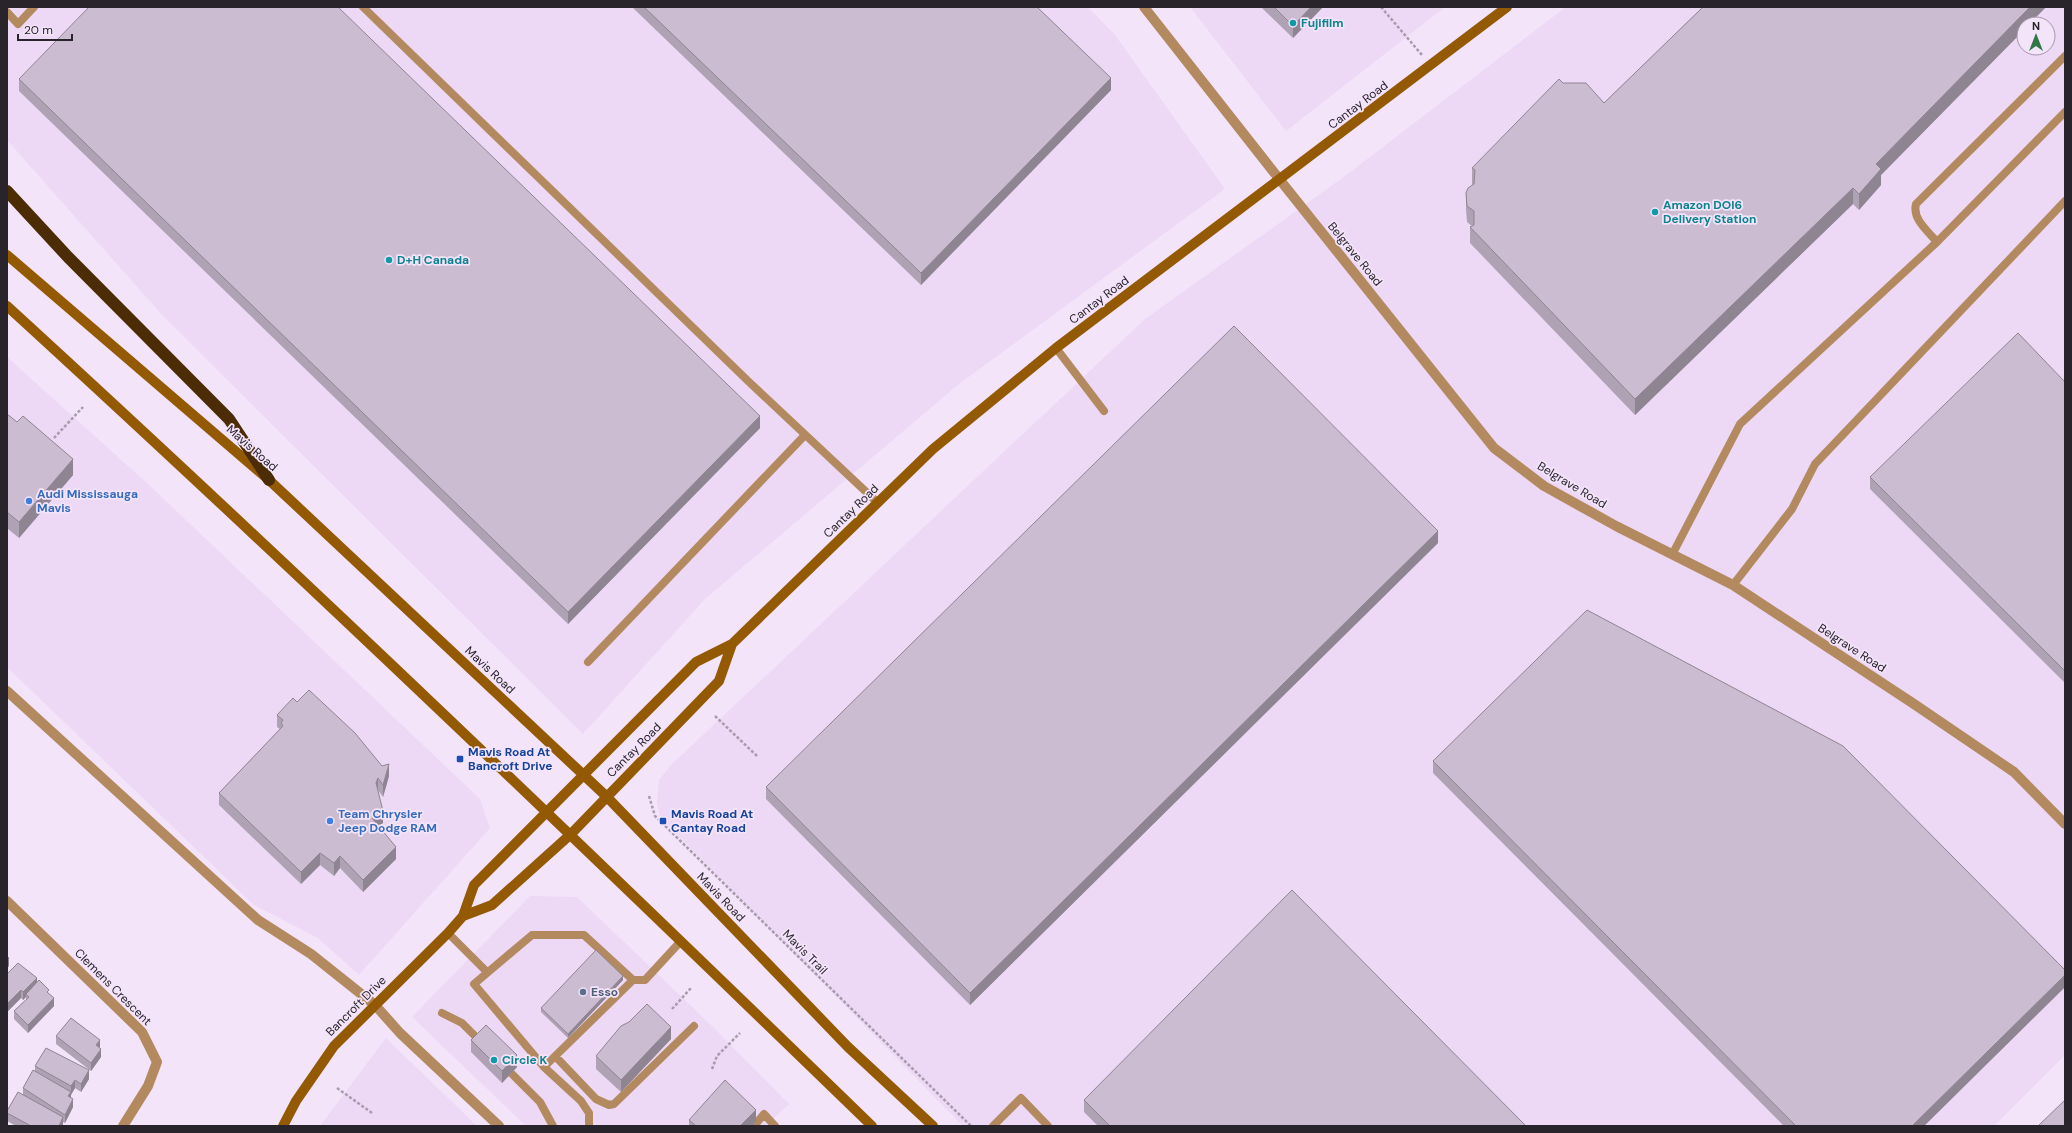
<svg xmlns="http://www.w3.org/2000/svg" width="2072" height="1133" font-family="'DM Sans',sans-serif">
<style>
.built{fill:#edd8f5;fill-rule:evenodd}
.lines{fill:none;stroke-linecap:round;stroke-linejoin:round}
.path{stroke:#a79bac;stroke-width:2.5;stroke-dasharray:3 2;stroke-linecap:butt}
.lane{stroke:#b38a60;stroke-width:8}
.street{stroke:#b38a60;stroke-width:10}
.secondary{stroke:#945a03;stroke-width:10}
.highway{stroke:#4b2c05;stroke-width:12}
.wall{fill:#afa2b4}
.shaded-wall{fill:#8f8492}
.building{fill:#ccbcd1;stroke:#8f8492}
.culture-dot{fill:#0f9aa8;stroke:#f4e4fa;stroke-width:1.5}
.shop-dot{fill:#3f7fe0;stroke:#f4e4fa;stroke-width:1.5}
.transit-dot{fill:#1a4fb4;stroke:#f4e4fa;stroke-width:1.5}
.service-dot{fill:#5c6f8a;stroke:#f4e4fa;stroke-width:1.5}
.labels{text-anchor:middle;stroke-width:3.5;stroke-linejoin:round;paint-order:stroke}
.culture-label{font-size:12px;font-weight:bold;fill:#0d838f;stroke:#f4e4fa;text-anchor:start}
.street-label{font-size:12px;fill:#29242c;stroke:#f4e4fa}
.shop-label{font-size:12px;font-weight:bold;fill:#366cbe;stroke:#f4e4fa;text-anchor:start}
.transit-label{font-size:12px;font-weight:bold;fill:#164399;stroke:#f4e4fa;text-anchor:start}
.service-label{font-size:12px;font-weight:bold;fill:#4e5e75;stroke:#f4e4fa;text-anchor:start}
</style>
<rect width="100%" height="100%" fill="#f4e4fa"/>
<path class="built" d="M7 7H1088L1115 35 1225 189 959 384 705 599 583 734 163 316 7 140Z
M1190 7H1445L1286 131Z
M1566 7H2065V1055L1994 1126H963L660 817 657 803 659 780 671 765 1145 319 1345 176ZM2024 24H2048V48H2024Z
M7 357 149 485 480 799 490 828 359 975 318 938 254 905 7 667Z
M530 896 577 897 711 1025 789 1104 766 1126H526L412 1017Z
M386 1038 477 1126H320Z"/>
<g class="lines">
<path class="path" d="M1381 7 1422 55
M54 438 83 407
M715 716 757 756
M649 796 655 816 971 1126
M672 1009 691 988
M712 1069 717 1056 740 1033
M337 1088 372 1113"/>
<path class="lane" d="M363 7 748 381 878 503
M7 12 18 24 34 7
M1937 242C1928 231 1912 219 1916 204L2065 56
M1056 348 1104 411
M1672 555 1740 424 1937 242 2065 112
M1733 585 1792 509 1815 464 2065 201
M588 662 805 435
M448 933 487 972
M633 980 584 935H532L474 984 544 1067 633 980H645L681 941
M442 1013 462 1023 481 1042
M556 1057 596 1099 609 1105 614 1104 694 1026
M544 1067 581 1101 589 1113V1126
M511 1073 540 1102 553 1126
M754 1126 764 1114 775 1126
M993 1126 1021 1098 1048 1126"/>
<path class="street" d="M1144 7 1280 180 1494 448 1544 486 1616 526 1733 585 1914 704 2014 772 2065 824
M7 691 258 920 311 954 375 1005 400 1033 499 1126
M7 901 142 1032 157 1062 148 1086 123 1126"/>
<path class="secondary" d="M7 255 269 480 606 796 848 1047 933 1126
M7 306C300 574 586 849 872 1126
M463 916 492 905 571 834 719 681 732 644
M283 1126 296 1101 334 1046 448 933 463 916 474 885 696 662 732 644 933 449 1056 348 1507 7"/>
<path class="highway" d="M7 191 68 257 229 419 269 480"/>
</g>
<path class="wall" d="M632 7H1037L1111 90 921 285Z
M1261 7H1323L1293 38Z
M1703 7H2046L1881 175V185L1859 210 1853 204 1635 415 1470 243V227L1472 226 1467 222 1466 209V193L1473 185 1472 184V168L1563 83 1604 103Z
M19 79 760 428 568 624 19 91Z
M2065 382V683L1870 489V477Z
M7 414 73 475 19 538 7 528Z
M1438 543 970 1005 766 799V787Z
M277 715 389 776 383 797 378 790 383 823 379 826 396 859 363 892 340 868 334 876 320 865 301 884 219 805V793L280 729 277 727Z
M1433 761 2065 970V987L1924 1126H1784L1433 773Z
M7 974 37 982 49 994 54 1006 28 1033 14 1019V1011L26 1000V997L23 1000 21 998 7 1012Z
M623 980 568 1038 541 1012V1008Z
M56 1036 101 1057 91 1071 56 1044Z
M671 1039 621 1092 596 1069V1056Z
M471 1040 517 1067 502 1083 471 1052Z
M35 1066 89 1079 81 1092 75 1088 71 1094V1097L73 1107 65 1123 63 1122V1126H16L7 1121V1111L23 1095V1088L35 1071Z
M1084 1100 1526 1126H1098L1084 1112Z
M689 1120 756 1122 752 1126H689Z"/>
<path class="shaded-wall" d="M1311 7H1323L1293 38V26Z
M2030 7H2046L2029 24H2024V30L1881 175V185L1859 210V194L1876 164Z
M1111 78V90L921 285V273Z
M1853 188V204L1635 415V399Z
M760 416V428L568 624V612Z
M73 459V475L19 538V522Z
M1438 531V543L970 1005V993Z
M389 764V776L383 797V785Z
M378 778V790L376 783Z
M383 811V823L372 830V818Z
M396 847V859L363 892V880Z
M320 853V865L301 884V872Z
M340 856V868L334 876V863Z
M9 958V966L7 969V961Z
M2065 975V987L1924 1126H1912Z
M623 976V980L568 1038V1034Z
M37 978V986L26 994V997L23 1000V992Z
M21 990V998L7 1012V1004Z
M54 998V1006L28 1033V1025Z
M671 1027V1039L621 1092V1080Z
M100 1040V1048L96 1045Z
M101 1049V1057L91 1071V1063Z
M517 1055V1067L502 1083V1071Z
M89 1070V1079L81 1092V1084Z
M75 1080V1088L71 1095V1086Z
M71 1092V1100L68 1096Z
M73 1099V1107L65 1123V1115Z
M756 1110V1122L752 1126H740Z
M63 1117V1126H59Z"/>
<path class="building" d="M89 7H338L760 416 568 612 19 79Z
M644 7H1037L1111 78 921 273Z
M1274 7H1311L1293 26Z
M1703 7H2030L1876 164 1881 169 1859 194 1853 188 1635 399 1470 227 1474 225V211L1467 206 1466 193 1468 188 1474 184 1475 170 1472 168 1559 79 1563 83H1586L1604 103Z
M1234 326 1438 531 970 993 766 787Z
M2018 333 2065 382V671L1870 477Z
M7 414 17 422 23 416 73 459 19 522 7 512Z
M1587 610 1843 746 2065 970V975L1912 1126H1796L1433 761Z
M309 690 355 733 382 766 389 764 383 785 378 778 376 783 383 811 372 818 396 847 363 880 340 856 334 863 320 853 301 872 219 793 283 726 281 723 283 720 277 715 293 698 297 702Z
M1292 890 1526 1126H1110L1084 1100Z
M596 950 623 976 568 1034 541 1008Z
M7 956 9 958 7 961Z
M18 963 37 978 23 992 21 990 7 1004V974Z
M39 980 49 990 47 992 54 998 28 1025 14 1011 29 997 26 994Z
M647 1004 671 1027 621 1080 596 1056 621 1026 629 1022Z
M71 1018 100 1040 96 1045 101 1049 91 1063 56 1036Z
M486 1025 517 1055 502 1071 471 1040Z
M46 1048 89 1070 81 1084 75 1080 71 1086 35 1066Z
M33 1070 71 1092 68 1096 73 1099 65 1115 23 1088Z
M725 1080 756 1110 740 1126H696L689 1120Z
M18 1092 63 1117 59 1126H31L7 1113V1111Z
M2065 1100V1126H2038Z"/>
<g class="culture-dot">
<circle cx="1293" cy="23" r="4"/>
<circle cx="1655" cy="212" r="4"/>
<circle cx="389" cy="260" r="4"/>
<circle cx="494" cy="1060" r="4"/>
</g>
<g class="shop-dot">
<circle cx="29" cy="501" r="4"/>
<circle cx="330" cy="821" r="4"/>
</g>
<g class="transit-dot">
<rect x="456" y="755" width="8" height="8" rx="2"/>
<rect x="659" y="817" width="8" height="8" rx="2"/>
</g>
<circle class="service-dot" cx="583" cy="992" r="4"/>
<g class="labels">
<g class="culture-label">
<text x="1301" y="27">Fujifilm</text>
<text x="1663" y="209">Amazon DOI6<tspan x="1663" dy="14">Delivery Station</tspan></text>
<text x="397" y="264">D+H Canada</text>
<text x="502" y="1064">Circle K</text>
</g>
<g class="street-label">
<text transform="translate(1358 105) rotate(-37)" y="4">Cantay Road</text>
<text transform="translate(1355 254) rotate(51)" y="4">Belgrave Road</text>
<text transform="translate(1099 300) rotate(-37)" y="4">Cantay Road</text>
<text transform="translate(252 448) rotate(41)" y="4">Mavis Road</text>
<text transform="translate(1572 485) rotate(31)" y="4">Belgrave Road</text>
<text transform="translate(851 511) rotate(-44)" y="4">Cantay Road</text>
<text transform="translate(1852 648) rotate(33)" y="4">Belgrave Road</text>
<text transform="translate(490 670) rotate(43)" y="4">Mavis Road</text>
<text transform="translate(634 750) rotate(-45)" y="4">Cantay Road</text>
<text transform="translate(721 897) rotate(46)" y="4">Mavis Road</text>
<text transform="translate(805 952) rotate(45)" y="4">Mavis Trail</text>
<text transform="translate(113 987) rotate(45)" y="4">Clemens Crescent</text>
<text transform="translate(356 1006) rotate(-45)" y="4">Bancroft Drive</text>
</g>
<g class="shop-label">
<text x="37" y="498">Audi Mississauga<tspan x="37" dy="14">Mavis</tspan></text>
<text x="338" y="818">Team Chrysler<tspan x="338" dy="14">Jeep Dodge RAM</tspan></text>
</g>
<g class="transit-label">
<text x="468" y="756">Mavis Road At<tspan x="468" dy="14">Bancroft Drive</tspan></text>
<text x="671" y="818">Mavis Road At<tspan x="671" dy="14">Cantay Road</tspan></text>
</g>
<g class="service-label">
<text x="591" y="996">Esso</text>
</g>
</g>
<rect width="2072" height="1133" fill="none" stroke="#29242c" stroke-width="16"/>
<g transform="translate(2036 36)"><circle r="19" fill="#f4e4fa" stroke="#a397a8"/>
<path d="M0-3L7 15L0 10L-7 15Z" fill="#2f7744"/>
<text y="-6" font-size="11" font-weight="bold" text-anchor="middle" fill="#29242c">N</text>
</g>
<path d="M18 34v6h54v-6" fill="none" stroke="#29242c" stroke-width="2"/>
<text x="24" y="34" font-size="12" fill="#29242c" stroke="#f4e4fa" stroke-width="3" paint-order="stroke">20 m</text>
</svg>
